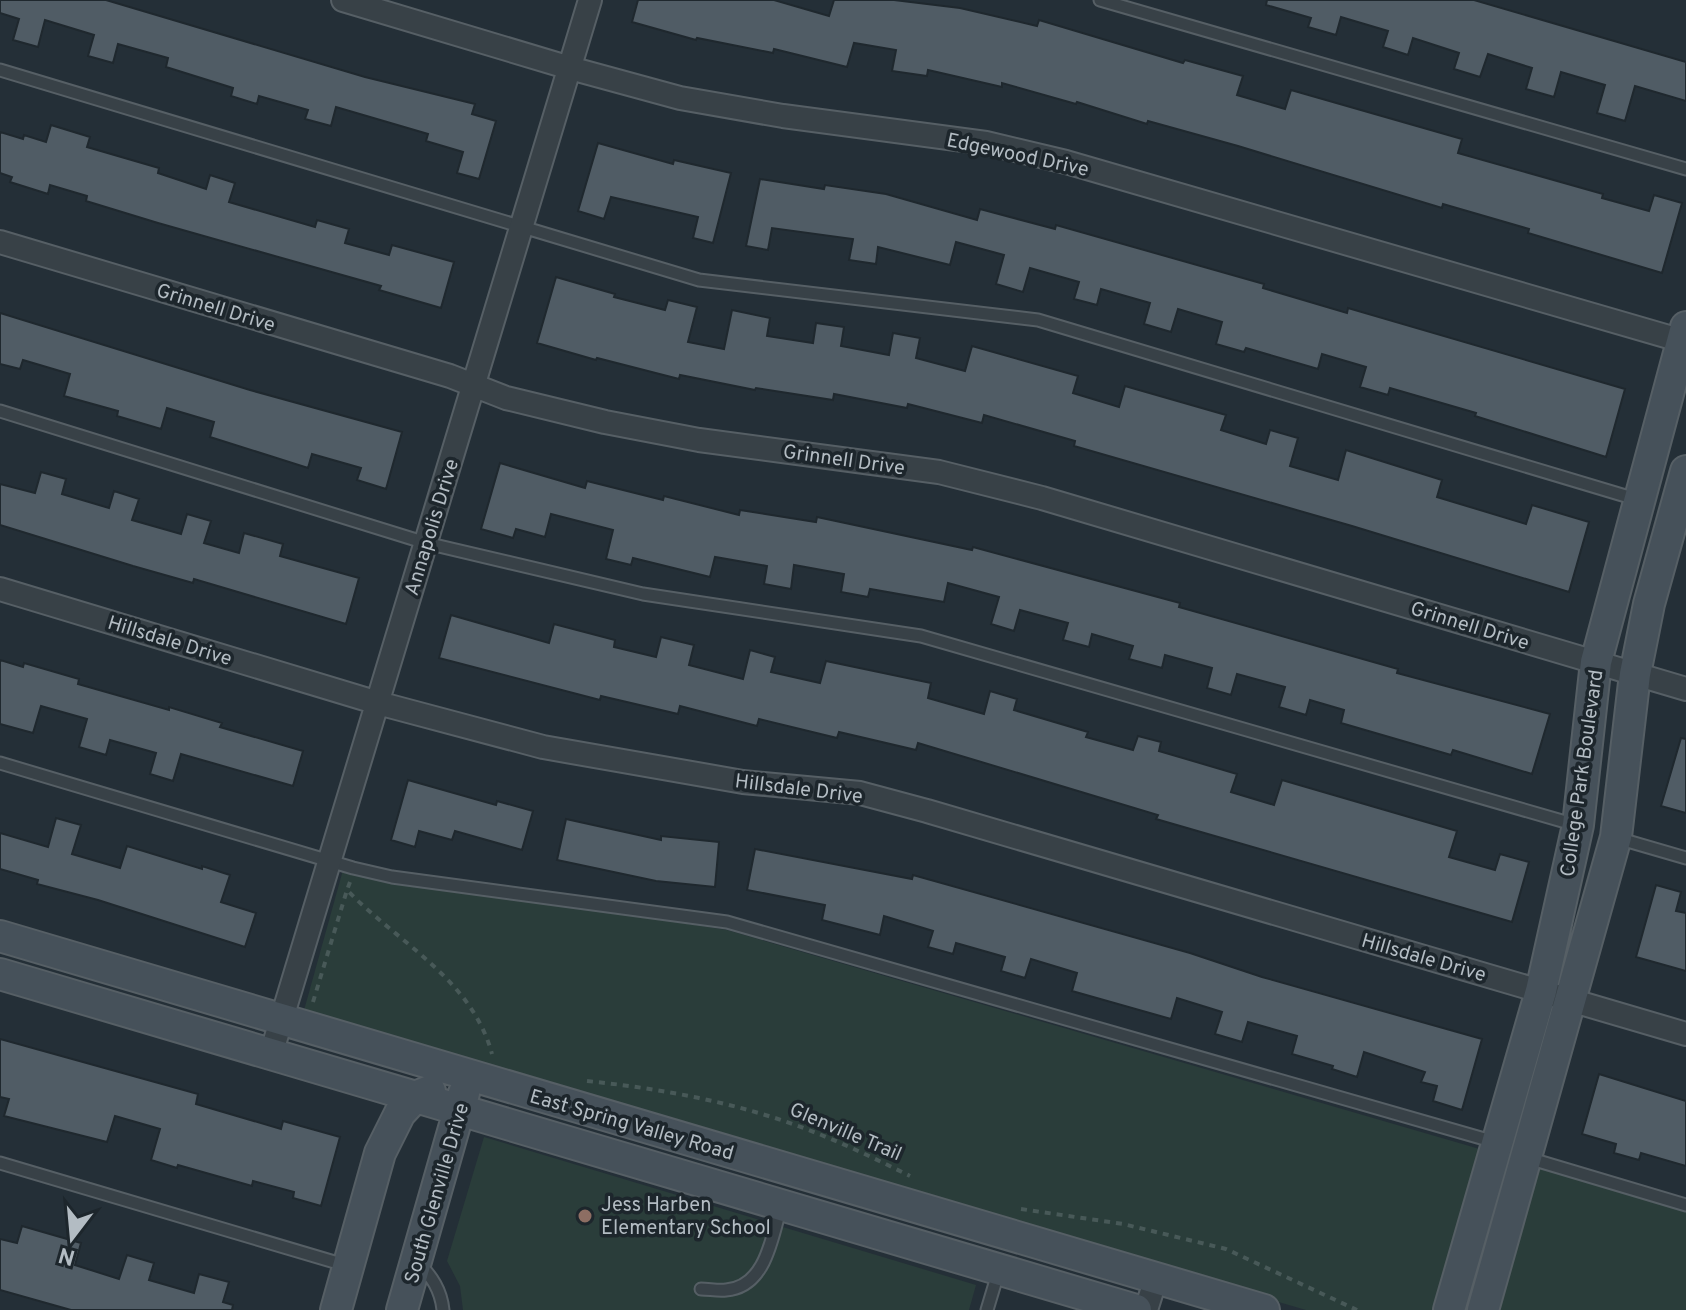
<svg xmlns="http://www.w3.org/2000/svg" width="1686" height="1310" font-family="Overpass,sans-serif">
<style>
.green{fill:#2a3d3a}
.building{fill:#505c65;stroke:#1f282e;stroke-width:2}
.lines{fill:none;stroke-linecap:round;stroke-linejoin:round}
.lane-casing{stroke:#565f65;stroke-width:15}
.street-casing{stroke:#565f65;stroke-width:26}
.secondary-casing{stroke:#565f65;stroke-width:34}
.path{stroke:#485958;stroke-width:4;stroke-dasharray:6 6;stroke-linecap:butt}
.lane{stroke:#384147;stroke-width:11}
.street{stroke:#384147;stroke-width:22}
.secondary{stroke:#46515a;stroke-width:30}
.education-dot{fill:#8d6e63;stroke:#1d262c;stroke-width:3}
.labels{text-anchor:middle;stroke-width:7;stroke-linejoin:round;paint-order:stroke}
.street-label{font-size:20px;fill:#b3bcc3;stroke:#1d262c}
.poi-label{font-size:20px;fill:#b3bcc3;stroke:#1d262c;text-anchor:start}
</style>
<rect width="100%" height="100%" fill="#242f37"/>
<path class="green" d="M343 870 727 930 1686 1209V1310H1306L303 1014Z
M484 1137 976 1285 969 1310H463L460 1286 447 1261Z"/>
<path class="building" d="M0 0H106L365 77 475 104 472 114 496 121 479 179 457 173 463 152 426 141 428 134 336 107 331 126 305 119 308 110 259 96 257 104 231 96 233 88 166 67 168 58 118 44 113 63 88 56 94 35 45 20 38 47 13 40 19 19 0 13Z
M638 0H774L829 16 834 0H894L960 8 1037 26 1039 20 1183 63 1185 60 1243 76 1237 95 1285 109 1291 90 1462 139 1458 153 1603 194 1602 198 1649 211 1654 195 1682 203 1662 273 1528 233 1529 229 1443 204 1442 208 1238 146 1148 121 1147 124 1077 102 1076 104 1002 83V87L928 70 927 76 892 71 896 50 854 43 847 67 774 49 773 53 697 38 696 40 632 22Z
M1267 0H1474L1686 62V101L1635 86 1625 121 1597 113 1605 85 1561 72 1554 97 1526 89 1532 68 1488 54 1480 77 1454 69 1459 53 1413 38 1408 55 1383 47 1388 31 1341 17 1336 35 1308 27 1311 18 1266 5Z
M51 125 90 137 87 147 159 168 158 173 206 189 210 175 235 183 229 202 315 227 317 220 349 229 345 243 389 255 392 245 454 262 441 308 379 290 381 286 158 223 86 201 87 196 50 185 48 194 10 182 12 177 0 173V132L23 139 24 135 46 142Z
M598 143 673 164 674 160 731 173 713 243 693 238 698 217 611 197 604 219 578 211Z
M760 179 824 189 825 185 886 194 977 220 980 209 1055 229 1056 225 1264 284 1263 288 1347 313 1348 308 1625 389 1606 457 1475 416 1476 413 1390 388 1388 395 1360 387 1366 367 1322 354 1318 369 1246 348 1244 352 1216 344 1222 322 1178 309 1171 332 1144 324 1150 303 1101 289 1097 305 1074 299 1079 282 1030 268 1023 292 996 284 1004 255 956 242 950 265 878 247 876 264 849 260 853 239 772 228 768 250 746 246Z
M556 277 615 294 614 297 665 310 668 300 697 307 688 342 724 349 732 310 770 318 767 336 813 343 816 323 844 327 841 346 889 355 893 333 920 338 916 358 965 371 972 346 1078 376 1073 393 1119 407 1125 386 1226 415 1221 430 1266 444 1270 430 1298 438 1290 466 1338 480 1346 450 1442 480 1437 497 1526 524 1532 505 1589 522 1569 592 1352 526 1074 446 1075 441 984 415 982 423 908 404 907 408 834 394 833 400 756 388 755 390 680 375 679 379 597 358 596 360 537 343Z
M0 313 250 390 402 432 386 489 357 480 361 468 312 454 308 468 210 437 214 422 167 408 161 429 117 416 118 411 64 396 70 374 23 360 20 369 0 364Z
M500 463 585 488 587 481 663 500 664 496 739 515 740 510 816 522 817 517 972 550 973 547 1180 603 1179 607 1398 669 1397 673 1550 714 1532 774 1453 750 1451 755 1341 723 1344 710 1310 700 1306 715 1279 707 1285 687 1237 674 1231 695 1207 688 1212 668 1165 655 1162 668 1129 659 1133 646 1092 634 1089 647 1063 640 1068 623 1020 610 1014 631 991 624 999 597 948 583 944 602 870 589 868 597 841 592 844 574 794 565 791 589 764 584 767 566 715 557 710 577 633 558 631 565 606 559 613 530 551 514 545 537 516 529 513 538 481 529Z
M41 472 66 479 62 494 109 508 114 491 139 499 132 520 181 534 187 514 211 521 204 543 239 553 244 533 283 544 280 556 359 578 346 624 194 579 193 583 133 566 0 525V484L35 493Z
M451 615 549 643 554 624 615 640 614 647 656 657 661 637 694 645 689 665 743 679 750 650 775 657 771 672 820 683 826 661 931 683 928 698 984 714 990 691 1017 699 1014 710 1088 732 1086 737 1133 750 1138 736 1161 742 1159 751 1237 774 1231 792 1274 805 1282 780 1457 831 1449 857 1495 870 1500 854 1529 862 1512 922 1156 819 1158 815 918 743 916 750 839 732 837 738 759 719 757 726 680 706 678 714 601 696 600 700 439 658Z
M0 660 23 667 24 663 79 679 78 684 169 710V707L222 723 220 727 303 751 293 786 181 754 173 781 150 774 156 753 110 740 106 755 79 747 87 719 41 706 33 733 0 724Z
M1681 738 1686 739V813L1661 806Z
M408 780 496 805 497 801 533 811 522 850 455 831 452 840 419 831 415 847 391 840Z
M56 818 81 825 72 854 120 868 127 846 202 869V866L230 875 221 902 256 913 245 947 98 900 37 884 38 880 0 869V833L48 847Z
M566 819 661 840V836L719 842 715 887 656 881 557 860Z
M755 849 912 879 913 875 1190 953 1262 977 1482 1039 1462 1110 1433 1101 1437 1086 1421 1082 1425 1072 1364 1052 1357 1077 1332 1069 1333 1066 1292 1054 1297 1036 1248 1022 1242 1042 1215 1034 1222 1012 1177 998 1171 1019 1072 991 1077 973 1031 959 1025 978 1001 971 1005 957 956 943 953 954 928 947 933 931 884 916 880 935 822 920 825 905 747 890Z
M1656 885 1681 892 1676 911 1686 913V971L1636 957Z
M0 1039 198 1094 196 1104 281 1129 283 1121 340 1137 321 1206 293 1198 294 1192 253 1181 252 1186 178 1165 177 1168 151 1160 160 1129 115 1116 107 1142 4 1116 9 1099 0 1097Z
M1599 1074 1686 1101V1166L1641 1153 1639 1160 1614 1153 1616 1144 1582 1134Z
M22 1226 81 1243 75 1265 119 1279 127 1255 154 1263 149 1280 194 1293 199 1274 229 1282 223 1302 233 1305 232 1310H71L0 1290V1239L17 1243Z"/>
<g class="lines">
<g class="lane-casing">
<path id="lane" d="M1100 0 1686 169
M0 70 699 280 1038 320 1639 500
M0 411 426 543 643 594 921 636 1576 825
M0 763 353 868 392 877 727 922 1495 1142
M1617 838 1686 858
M1528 1158 1686 1205
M0 1163 348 1266
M418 1262C432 1277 441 1290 443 1310
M701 1289C709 1289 718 1291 726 1290 766 1287 772 1237 781 1206
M987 1310 999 1270"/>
</g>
<g class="street-casing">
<path id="street" d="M343 0 570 68 680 98 783 116 986 143 1066 162 1686 342
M0 242 450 376 506 398 605 422 699 440 939 472 1042 498 1686 689
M0 589 378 703 543 747 743 782 860 793 927 811 1686 1034
M271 1054 590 0
M1146 1310 1156 1278"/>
</g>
<g class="secondary-casing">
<path id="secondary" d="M0 936 1264 1310
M0 974 1136 1310
M336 1310 380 1153 400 1113 415 1097 430 1091
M402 1310 464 1093
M1449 1310 1541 991 1578 825 1596 662 1686 327
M1483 1310 1616 837 1635 674 1649 604 1686 471"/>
</g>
<path class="path" d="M350 882 347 890C398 943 472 979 492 1054
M313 1002 347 890
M587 1081C646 1087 705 1097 762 1114 813 1129 862 1152 910 1176
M1021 1209 1123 1224 1226 1249 1357 1310"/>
<use href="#lane" class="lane"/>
<use href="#street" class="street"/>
<use href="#secondary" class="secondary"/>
</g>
<circle class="education-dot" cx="585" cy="1216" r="8"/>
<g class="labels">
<g class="street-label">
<text transform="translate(1018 154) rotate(12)" y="7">Edgewood Drive</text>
<text transform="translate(216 307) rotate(17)" y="7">Grinnell Drive</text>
<text transform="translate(844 459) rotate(8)" y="7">Grinnell Drive</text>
<text transform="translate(431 527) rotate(-73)" y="7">Annapolis Drive</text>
<text transform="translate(1470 625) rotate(17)" y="7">Grinnell Drive</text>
<text transform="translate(170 640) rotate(17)" y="7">Hillsdale Drive</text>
<text transform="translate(1581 773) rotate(-82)" y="7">College Park Boulevard</text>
<text transform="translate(799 788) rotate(7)" y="7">Hillsdale Drive</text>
<text transform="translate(1424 957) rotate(16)" y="7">Hillsdale Drive</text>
<text transform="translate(632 1124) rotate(16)" y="7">East Spring Valley Road</text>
<text transform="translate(846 1131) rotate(23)" y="7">Glenville Trail</text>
<text transform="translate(436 1193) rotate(-74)" y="7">South Glenville Drive</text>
</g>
<g class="poi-label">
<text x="601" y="1211">Jess Harben<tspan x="601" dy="23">Elementary School</tspan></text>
</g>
</g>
<g transform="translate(72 1238) rotate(196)" stroke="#1d262c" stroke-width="6" paint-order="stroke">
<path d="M0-6L14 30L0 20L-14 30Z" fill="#b3bcc3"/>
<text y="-12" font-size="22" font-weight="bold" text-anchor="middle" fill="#b3bcc3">N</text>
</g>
</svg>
